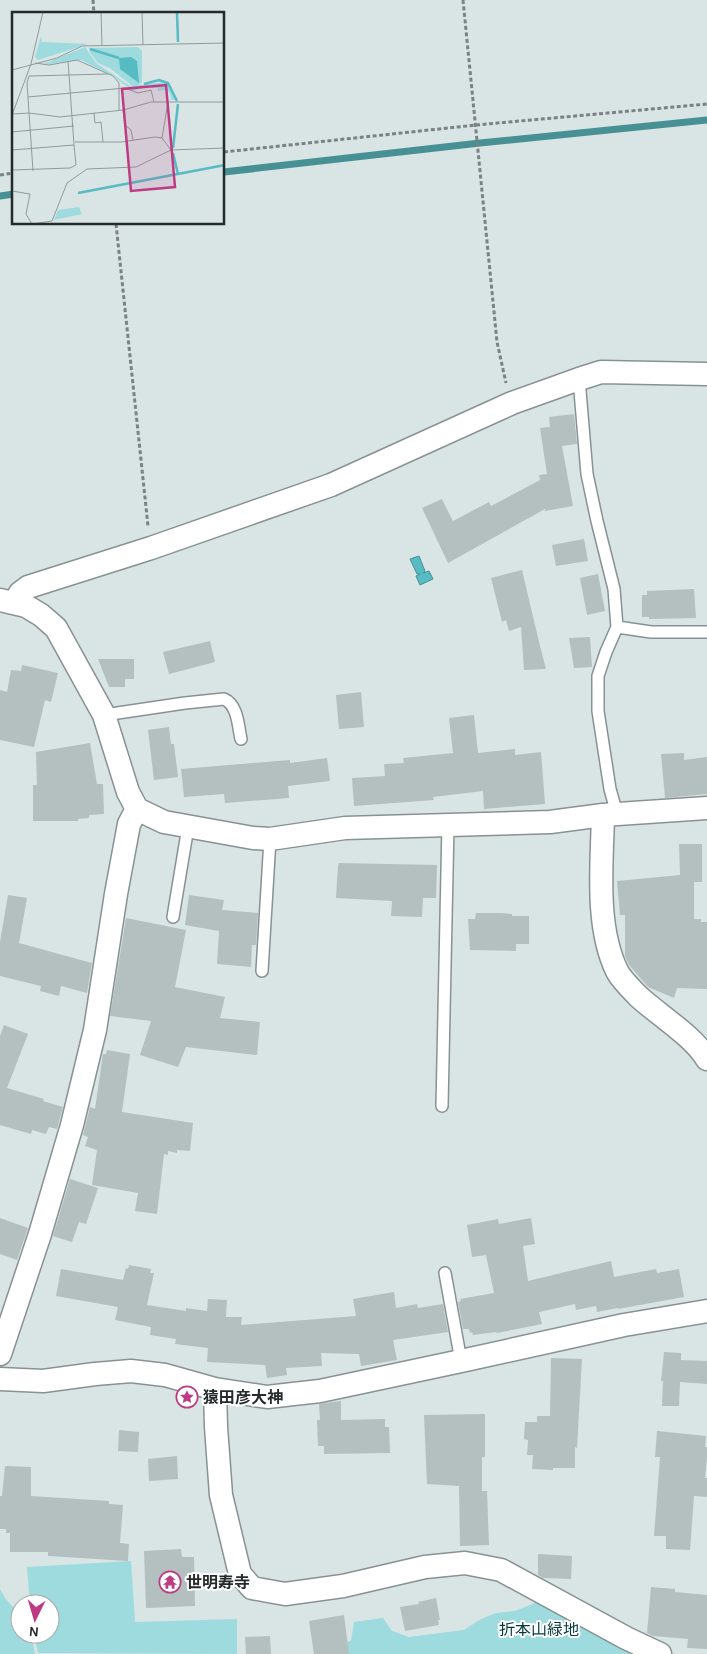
<svg xmlns="http://www.w3.org/2000/svg" width="707" height="1654" font-family="Karla,'Noto Sans JP',sans-serif">
<style>
.green{fill:#9ddbde}
.water{fill:#56bbc2;stroke:#479094}
.lines{fill:none;stroke-linecap:round;stroke-linejoin:round}
.stream{stroke:#479094;stroke-width:7}
.building{fill:#b4bfbf}
.lane-casing{stroke:#889293;stroke-width:14}
.street-casing{stroke:#889293;stroke-width:25}
.path{stroke:#7a8282;stroke-width:3;stroke-dasharray:4 2.5;stroke-linecap:butt}
.lane{stroke:#fff;stroke-width:11}
.street{stroke:#fff;stroke-width:22}
.labels{text-anchor:middle;stroke-width:4;stroke-linejoin:round;paint-order:stroke}
.poi-label{font-size:16px;font-weight:bold;fill:#252a2a;stroke:#fff;text-anchor:start}
.park-label{font-size:16px;fill:#07393c;stroke:#fff}
.inset-river{fill:none;stroke:#56bbc2;stroke-width:2.5}
.inset-road{fill:none;stroke:#919a9a;stroke-width:1}
.view{fill:#bd3b82;fill-opacity:0.15;stroke:#bd3b82;stroke-width:2.5}
.inset-edge{fill:none;stroke:#252a2a;stroke-width:2.5}
</style>
<rect width="100%" height="100%" fill="#d9e4e5"/>
<path class="green" d="M131 1561 135 1622 237 1619V1654L38 1653 34 1634H50V1604H30L27 1567Z
M0 1589 5 1598 20 1615V1634H31L35 1654H0Z
M540 1601 637 1654H336L342 1643 351 1641 354 1622 383 1618 392 1631 409 1637 464 1630 481 1619 496 1613 515 1611Z"/>
<path class="water" d="M419 556 425 571 423 573 429 571 433 579 420 585 416 576 420 574H417L410 559Z"/>
<g class="lines">
<path class="stream" d="M224 172 480 143 707 120
M0 196 14 194"/>
</g>
<path class="building" d="M574 414 577 444 562 446 573 506 545 511V509L448 563 422 508 442 499 453 521 489 502 491 506 540 480 539 475 547 474 540 428 550 427 549 417Z
M584 539 588 561 556 566 552 545Z
M522 570 540 646 546 669 524 670 521 627 509 631 506 620 502 622 491 578Z
M598 574 605 611 587 615 580 578Z
M694 589 696 618 649 619V617H642V595H647V591Z
M590 637 592 667 574 668 569 638Z
M210 641 215 662 169 674 163 652Z
M98 659H134V679H125V687H109Z
M22 665 58 673 51 702 45 700 34 747 0 740V690L7 692 11 670 21 671Z
M361 692 364 727 339 729 336 695Z
M474 715 478 753 515 749V755L541 752 545 804 484 809 483 791 433 797 434 800 354 806 352 778 385 776 384 764 404 763 403 758 453 753 449 718Z
M169 727 171 744H174L178 777 154 780 148 730Z
M90 743 97 784H103L104 814 89 815V818L78 819V821H33V785H37L36 752Z
M684 753V760L707 757V794L665 798 661 754Z
M327 758 330 781 288 786 289 798 225 803 224 794 184 797 181 769 290 760V763Z
M679 844H702V882H694V919H701V922H707V989L677 988 674 998 648 987 629 965 625 956V915H620L617 881 680 875Z
M339 863 437 865 436 898H423L422 917 391 916 392 901 336 898 338 866Z
M8 895 27 898 19 943 92 963 87 993 61 986 59 996 40 991 41 986 0 976V942Z
M189 895 224 900 222 910 258 913 256 945H252L251 967 217 964 219 931 185 925Z
M476 913H499L512 914V916H529V944H516V951L470 950 468 919H475Z
M126 918 186 930 175 987 225 997 220 1018 260 1022 257 1055 186 1047 178 1067 140 1055 151 1021 110 1016Z
M4 1025 28 1034 7 1088 44 1099 43 1101 63 1107 57 1129 49 1127 46 1134 32 1130 31 1134 0 1125V1036Z
M107 1050 130 1054 122 1112 193 1123 190 1151 177 1150V1153L168 1151V1155L164 1154 157 1214 135 1211 138 1193 92 1185 97 1150 85 1146 88 1137 83 1135 90 1107 95 1109 103 1054H106Z
M70 1179 98 1188 86 1224 79 1222 72 1242 53 1236Z
M0 1218 28 1228 17 1260 0 1254Z
M531 1218 535 1244 523 1246 528 1281 611 1261 614 1277 656 1269 657 1273 679 1269 684 1297 618 1309V1308L597 1312 596 1306 576 1310 575 1304 539 1312 542 1324 497 1333 496 1332 473 1335 472 1332 470 1333 469 1329H463L458 1302 461 1301 460 1299 494 1293 486 1255 472 1257 467 1225 498 1219 499 1224Z
M129 1265 151 1269 150 1273H154L147 1305 186 1311V1308L207 1311 208 1299 227 1300 226 1317H242L241 1325 356 1316 353 1299 394 1292 396 1308 417 1304 418 1308 443 1304 448 1332 393 1340 397 1360 361 1366 359 1354 321 1353 322 1366 286 1368 287 1375 267 1378 265 1365 207 1362 208 1348 175 1344 176 1339 150 1335 151 1327 115 1320 118 1307 56 1296 61 1269 123 1280 126 1268 128 1269Z
M664 1352 681 1353V1360L707 1361V1384L680 1382 679 1406H662L663 1381H661Z
M551 1358 582 1359 577 1448 575 1447V1468H553V1470L532 1469 533 1455H527L528 1440 524 1439 525 1422H537V1416H550Z
M341 1401V1420L385 1419V1427H389L390 1453 324 1454V1446H318L317 1420H320L319 1404Z
M485 1414V1457H482V1491H487L489 1545 460 1546 459 1486 427 1484 424 1415Z
M119 1430 139 1432 138 1452 118 1451Z
M657 1431 706 1436 705 1447H707V1457L705 1478H707V1497L694 1496 690 1550 666 1549V1536H654L660 1457H655Z
M177 1456 178 1479 149 1481 148 1459Z
M5 1466 31 1467V1496L109 1501V1504L123 1505 120 1543 129 1544 128 1561 48 1556V1552H10V1533H6V1529H0V1496H2Z
M181 1549 182 1557H194L195 1606 146 1608 144 1551Z
M538 1554 572 1556 571 1579 543 1578 538 1575Z
M651 1587 675 1589V1592L707 1595V1649L687 1648 688 1639 653 1636 647 1633Z
M436 1598 440 1620H438L439 1625 405 1631 400 1607 419 1604 418 1602Z
M344 1615 349 1654H314L309 1621Z
M270 1636 271 1654H246L245 1637Z"/>
<g class="lines">
<g class="lane-casing">
<path id="lane" d="M579 379 587 474 597 521 614 589 617 627 606 652 598 676V711L610 789 617 814
M617 627 651 632H707
M104 715 185 703 224 699C238 705 238 726 241 739
M173 917 188 827
M262 971 270 839
M442 1106 448 825
M445 1273 461 1361"/>
</g>
<g class="street-casing">
<path id="street" d="M0 600 26 606 41 615 56 628 104 715 128 792 137 809 164 822 253 838 270 839 345 828 550 822 603 815 707 808
M15 602 20 593 28 587 151 548 331 485 512 403 579 379 601 372 707 374
M603 815C602 863 595 926 617 971 621 979 632 990 639 997 660 1016 693 1036 707 1059
M0 1354 40 1234 72 1125 95 1030 116 894 129 824 137 809
M0 1379 43 1381 95 1374 131 1371 165 1375 215 1389 267 1397 320 1391 461 1361 624 1325 707 1311
M215 1389 216 1427 221 1495 240 1574 252 1588 285 1594 343 1586 425 1567 465 1563 501 1570 626 1638 660 1654"/>
</g>
<path class="path" d="M93 0 94 14
M463 0 497 342 506 383
M224 152 476 125 707 104
M0 175 14 173
M116 224 148 526"/>
<use href="#lane" class="lane"/>
<use href="#street" class="street"/>
</g>
<defs>
<g id="sight-ring" transform="scale(1.125)"><circle r="9.5" fill="#fff" stroke="#bd3b82" stroke-width="1.5"/><path d="M0-6L1.8-2.2L6-1.7L2.9 1.2L3.7 5.4L0 3.3L-3.7 5.4L-2.9 1.2L-6-1.7L-1.8-2.2Z" fill="#bd3b82"/></g>
<g id="temple-ring" transform="scale(1.125)"><circle r="9.5" fill="#fff" stroke="#bd3b82" stroke-width="1.5"/><path d="M0-6L5-2H3V0L6.5 2.5H4V6H1.5V3h-3V6H-4V2.5H-6.5L-3 0V-2H-5Z" fill="#bd3b82"/></g>
</defs>
<g fill-rule="evenodd">
<use href="#sight-ring" x="187" y="1397"/>
<use href="#temple-ring" x="170" y="1582"/>
</g>
<g class="labels">
<g class="poi-label">
<text x="203" y="1403">猿田彦大神</text>
<text x="186" y="1588">世明寿寺</text>
</g>
<g class="park-label">
<text x="539" y="1635">折本山緑地</text>
</g>
</g>
<g transform="translate(12 12)">
<rect width="212" height="212" fill="#d9e4e5"/>
<path d="M29 24 30 30 76 32 26 48 23 45ZM73 35 84 51 118 74 153 70 159 74 164 88H159L158 82 153 75V78L146 79V76H139V73L121 79 101 64 69 48 29 53ZM126 35 130 39V70L126 74 119 73 98 56 86 51 77 39 78 36ZM67 195 70 202 42 208 46 198Z" fill="#9ddbde"/>
<path d="M119 45 125 49 127 71 108 57 107 46Z" fill="#56bbc2"/>
<path class="inset-river" d="M165 0 166 30M78 37 107 46M132 72 147 68 156 71 165 89M161 136 166 92M161 141 166 162M66 181 213 153"/>
<path class="inset-road" d="M89 0 90 34M130 0 131 33M23 51 37 53 65 48 101 64 107 71V98M0 58 45 46 70 34 213 31M16 85 113 76 126 81 139 78 142 90M111 98 113 113 119 118 121 128M82 101 83 111 89 110 91 130M1 102 17 101 48 105 111 98 139 90H213M0 103 19 52 31 0M0 120 62 114M150 126 156 90M63 130H109L143 125 150 126 159 138M0 138 62 133 56 49M0 158 58 156 64 153 62 133M21 159 15 71 17 64 96 62M0 179 18 182 14 202 20 212M20 212 40 209 55 171 75 157 124 155 159 138 213 136"/>
<path class="view" d="M154 73 163 175 119 179 110 77Z"/>
<rect width="212" height="212" class="inset-edge"/>
</g>
<g transform="translate(35 1619) rotate(185)"><circle r="24" fill="#ffffff" stroke="#a8aaaa"/>
<path d="M0-4L9 19L0 12L-9 19Z" fill="#bd3b82"/>
<text y="-8" font-size="14" font-weight="bold" text-anchor="middle" fill="#252a2a">N</text>
</g>
</svg>
